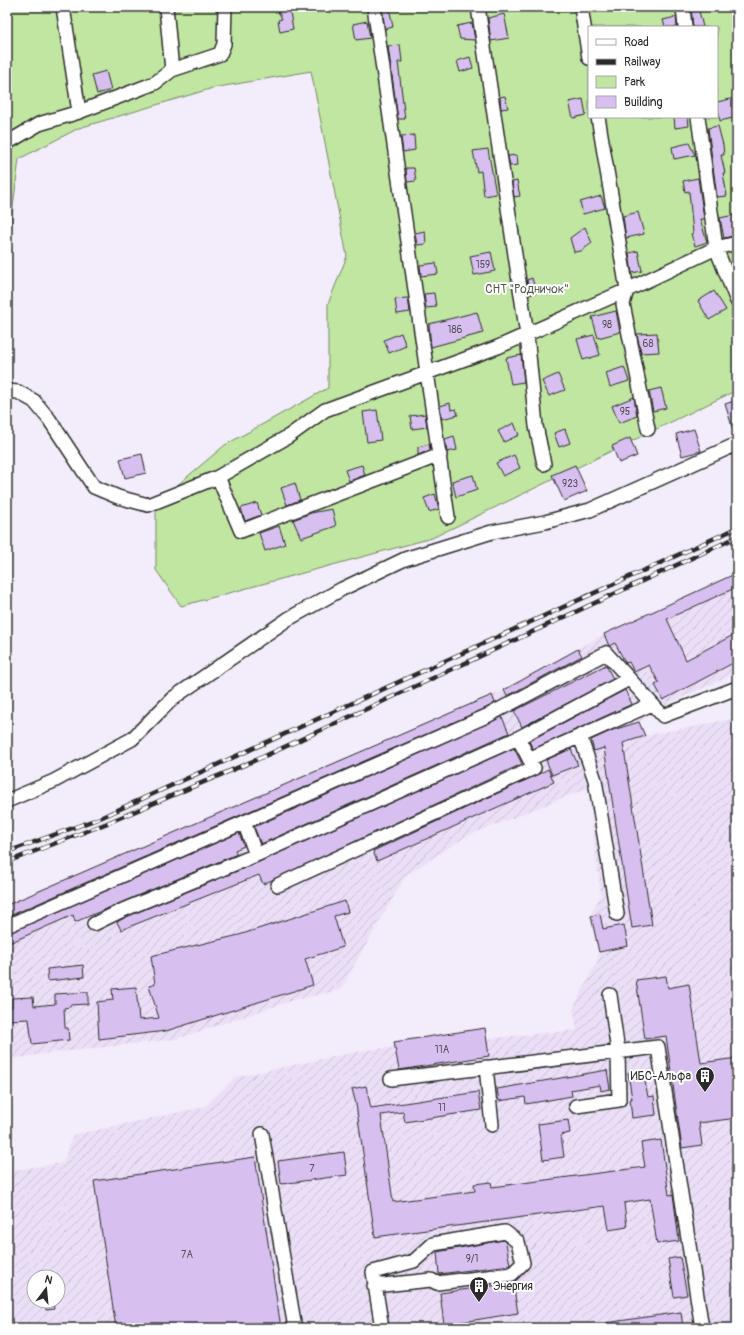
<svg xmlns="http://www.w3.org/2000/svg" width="744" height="1335" font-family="Pangolin,sans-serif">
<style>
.industrial{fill:url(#industrial-furrows);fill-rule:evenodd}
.green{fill:#c0e6a1;stroke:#768866;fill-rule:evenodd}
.building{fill:#d7c0f0;stroke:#2b2b2b}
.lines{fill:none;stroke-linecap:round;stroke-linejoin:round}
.minor-casing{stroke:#2b2b2b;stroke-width:16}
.minor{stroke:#fff;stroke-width:13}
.rail-casing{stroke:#2b2b2b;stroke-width:4.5}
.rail{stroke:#fff;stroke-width:3;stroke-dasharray:9;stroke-linecap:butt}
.labels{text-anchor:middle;stroke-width:4;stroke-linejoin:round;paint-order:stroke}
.number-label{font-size:10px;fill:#56505c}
.park-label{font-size:12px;fill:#505a48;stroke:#fff}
.poi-label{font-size:12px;fill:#2b2b2b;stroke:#fff;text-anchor:end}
</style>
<defs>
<pattern id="industrial-furrows" width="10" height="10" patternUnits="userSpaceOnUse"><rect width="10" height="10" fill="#ebdff7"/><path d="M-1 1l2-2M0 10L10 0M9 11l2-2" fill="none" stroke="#cac0d4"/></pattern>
</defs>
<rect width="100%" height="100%" fill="#f3ecfa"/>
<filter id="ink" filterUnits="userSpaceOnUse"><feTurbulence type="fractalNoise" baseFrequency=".025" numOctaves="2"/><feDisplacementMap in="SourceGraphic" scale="8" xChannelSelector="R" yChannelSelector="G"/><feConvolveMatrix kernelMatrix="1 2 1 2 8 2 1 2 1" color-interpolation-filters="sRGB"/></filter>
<g filter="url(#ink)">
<path class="industrial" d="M737 573V673L669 703 639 722 645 736 737 718V1328H94L75 1227 94 1328H7V1171L63 1163 73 1135 204 1107 236 1077 366 1050 577 1030 573 1009 599 957 590 916 601 895 588 788 467 836 406 875 340 990 294 1000 176 1039 43 1054 7 1060V905L505 690 604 634ZM34 1277H58V1301H34Z"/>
<path class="green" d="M7 7H737V390L432 538 181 606 156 570V503L225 445 328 388V304L347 256 311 71 213 88 79 128 19 159 12 215 7 292ZM589 27H717V117H589Z"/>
<path class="building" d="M276 7H289L293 29 280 32 278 20 282 19Z
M382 7H389L393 27 385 29Z
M691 7H698L703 27H693Z
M504 14 509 38 491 41 488 18Z
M676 17 677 27H665L663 20Z
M367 21 370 38 356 40 353 24Z
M472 23 475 40 460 39 457 26Z
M400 45 402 62H398L405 119H398L388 46Z
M470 57 473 68 460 72 457 61Z
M106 71 111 90 97 94 92 75Z
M505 96 508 108 501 109 500 97Z
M735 98 737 117 720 121 717 102Z
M583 99 586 115 573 118 569 102Z
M674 117H688L689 126 675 128Z
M718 126 723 145 724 155H721L725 173H723L727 196 717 197 708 128Z
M414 135 415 150 403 152 401 136Z
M689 143 695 155 674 159 672 147Z
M488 149 496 194 484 196 481 171 477 172 473 151Z
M517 155 518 165 510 166 508 156Z
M406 168H414L416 181 407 182Z
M698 178 704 219H700L707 242 695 246 691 234 693 233 689 191 685 192 683 181Z
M517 181 520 196 514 197 512 182Z
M601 196 605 208 583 214 580 202Z
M638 212 644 234 626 238 623 216Z
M734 215 737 235 724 238 720 218Z
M585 227 592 243 581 251 574 252 570 238Z
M425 231 426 244 417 245 415 233Z
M638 251 642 271 632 273 629 253Z
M491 252 495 271 474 275 470 256Z
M436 263 438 274 421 276 420 265Z
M532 278 536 293 529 295 527 280Z
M714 291 726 310 709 320 698 301Z
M434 293 436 307 426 308 424 294Z
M408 298 410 312 397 314 395 299Z
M616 311 620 332 598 338 592 317Z
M477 312 483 333 431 347 429 324Z
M401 333 406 346 389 353 384 340Z
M657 333 659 352 641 353 637 334Z
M594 335 600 355 583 360 577 339Z
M521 355 524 382 511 384 506 358Z
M624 367 629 381 610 387 606 373Z
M558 374 565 390 549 396 542 381Z
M661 388 666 408 653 411 649 391Z
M634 397 637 416 619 423 612 406Z
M737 400V435L735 436 725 404Z
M450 403 451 410 456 409 458 415 442 419 440 406Z
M377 410 381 440 367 442 363 412Z
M425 414 427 427 412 429 410 416Z
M514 423 519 435 504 442 498 431Z
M565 429 570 443 559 447 554 433Z
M694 429 701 451 682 456 676 434Z
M454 436 457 450 447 452 445 439Z
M630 438 637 456 619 463 612 446Z
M429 444 430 450 418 455V447Z
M142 454 146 473 125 478 120 459Z
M514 455 520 468 503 476 496 463Z
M362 465 365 475 349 481 345 470Z
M575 465 587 491 564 501 552 475Z
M473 475 477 490 456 497 452 481Z
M295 483 300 500 287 505 281 488Z
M435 494 439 509 429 512 424 498Z
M257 503 261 515 245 521 241 508Z
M332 509 336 526 301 538 293 520 311 513Z
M279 526 285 544 265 551 259 533Z
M737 573V587L667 619 686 660 737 633V661L663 700 655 685 659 683 649 665 634 672 629 662 626 663 624 660 615 643 609 646 604 634Z
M578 649 582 656 507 696 504 690Z
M606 665 613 679 522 727 514 711Z
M625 690 632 704 533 749 529 741Z
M492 695 495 703 486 708 7 917V905Z
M502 717 509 733 261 844 254 827Z
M639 722 645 736 623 743 652 925 632 928 604 748 594 751 591 740 613 730Z
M514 748 522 764 272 880 263 884 259 875 121 930 117 922 126 917 259 862Z
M571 749 578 765 552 775 546 760Z
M548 769 554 782 377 861 373 851 537 775Z
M239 833 244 846 235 850 237 854 75 922 73 915 7 944V934Z
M345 901 348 912 334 916 343 947 305 959 313 985 166 1031 99 1039 97 1002 113 1000 112 989 136 987 139 1020 159 1018 149 986 155 984 151 956 239 935Z
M600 914 603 929 624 925 628 946 599 952 591 916Z
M83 965 84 977 48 981 47 969Z
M666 976 668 988 689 984 701 1063 737 1058V1118L699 1123 702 1145 682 1148 666 1036 645 1039 636 980Z
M88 992V1004L70 1005V1007L64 1008 65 1028H68L69 1040 32 1044 29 1019 7 1020V1008L12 1007V998L33 997 34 1006 55 1004V994Z
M485 1028 489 1056 399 1070 394 1042Z
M607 1070 610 1089 601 1091 600 1085 571 1090 572 1096 526 1104 525 1097 499 1101 497 1089Z
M643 1071 648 1097 654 1096 656 1115 632 1118 630 1099H632L628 1073Z
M366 1086 371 1108 478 1092 481 1110 405 1122 403 1112 381 1115 393 1202 475 1191 474 1184 491 1182 492 1187 645 1167 641 1143 661 1140 669 1195 673 1194 679 1241 657 1244 650 1199 624 1203 627 1227 609 1230 605 1206 375 1237 356 1104 352 1089Z
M568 1120 570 1133 561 1135 564 1157 543 1160 538 1124Z
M344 1152 347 1175 281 1184 278 1161Z
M255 1157 281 1328H116L94 1181Z
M503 1240 506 1243 510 1265 439 1274 437 1252Z
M680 1257 687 1295 674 1297 668 1259Z
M513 1283 518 1313 444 1325 440 1293Z
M45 1301H53L54 1309 46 1310Z
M681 1312 683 1328H606L605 1323Z"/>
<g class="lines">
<g class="minor-casing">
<path id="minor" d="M63 7 79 112
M166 7 172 70
M374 7 448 517
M478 7 527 335 536 426 544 464
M581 7 589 58
M683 7 685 27
M598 117 627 290 623 304 648 429
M698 117 716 248 737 301
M7 143 39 124 79 112 155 83 172 70 220 54 224 44 225 7
M7 391 18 392 34 401 49 419 94 487 118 497 148 505 218 477 289 436 325 410 498 347 627 290 716 248 737 243
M218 477 241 531 440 455
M580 736 595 780 617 914
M529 759 652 704
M7 801 54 781 132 739 173 698 288 619 342 589 405 559 492 532 545 522 590 510 737 444
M244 822 256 855 518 738 629 679
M278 885 534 768 518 738
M94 924 123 910 256 855
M7 926 489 715 606 653 663 716 737 688
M486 1067 492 1125
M391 1079 658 1047 702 1328
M576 1106 619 1100 618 1052 610 995
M262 1134 295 1328
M374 1286 431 1280 437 1283 512 1274 523 1263 518 1242 505 1232 433 1244 414 1261 373 1272 382 1328"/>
</g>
<use href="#minor" class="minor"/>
<g class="rail-casing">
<path id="rail" d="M7 852 100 818 737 528
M7 862 105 824 265 756 737 537"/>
</g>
<use href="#rail" class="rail"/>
</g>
</g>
<defs>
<g id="building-pin" transform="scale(1)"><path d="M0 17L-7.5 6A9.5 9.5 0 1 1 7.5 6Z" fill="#2b2b2b" stroke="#fff"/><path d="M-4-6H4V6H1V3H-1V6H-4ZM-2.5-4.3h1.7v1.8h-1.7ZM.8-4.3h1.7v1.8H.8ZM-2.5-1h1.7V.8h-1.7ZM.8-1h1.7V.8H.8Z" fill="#fff"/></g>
</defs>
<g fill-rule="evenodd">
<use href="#building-pin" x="705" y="1076"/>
<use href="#building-pin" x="479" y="1286"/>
</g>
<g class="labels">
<g class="number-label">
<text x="483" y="268">159</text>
<text x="607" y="328">98</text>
<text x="455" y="333">186</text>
<text x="648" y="347">68</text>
<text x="625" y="415">95</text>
<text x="570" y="487">923</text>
<text x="442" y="1053">11А</text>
<text x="442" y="1111">11</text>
<text x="312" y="1172">7</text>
<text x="187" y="1258">7А</text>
<text x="472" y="1262">9/1</text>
</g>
<g class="park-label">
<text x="527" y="293">СНТ "Родничок"</text>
</g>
<g class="poi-label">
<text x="691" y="1080">ИБС-Альфа</text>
<text x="493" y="1290" text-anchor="start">Энергия</text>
</g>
</g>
<rect width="744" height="1335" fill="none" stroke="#fff" stroke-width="24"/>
<rect x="12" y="12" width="720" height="1311" fill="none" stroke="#2b2b2b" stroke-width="1.5" filter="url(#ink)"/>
<rect x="588" y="26" width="130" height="92" fill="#ffffff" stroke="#aaaaaa"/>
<rect x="596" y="39" width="20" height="6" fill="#ffffff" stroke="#aaaaaa"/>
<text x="624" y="46" font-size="12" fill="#2b2b2b">Road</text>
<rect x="596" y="59" width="20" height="6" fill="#2b2b2b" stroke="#aaaaaa"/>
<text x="624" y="66" font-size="12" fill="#2b2b2b">Railway</text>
<rect x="596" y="76" width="20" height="12" fill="#c0e6a1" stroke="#aaaaaa"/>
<text x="624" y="86" font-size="12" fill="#2b2b2b">Park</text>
<rect x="596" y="96" width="20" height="12" fill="#d7c0f0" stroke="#aaaaaa"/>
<text x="624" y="106" font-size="12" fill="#2b2b2b">Building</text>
<g transform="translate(46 1289) rotate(16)"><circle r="19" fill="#ffffff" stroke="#aaaaaa"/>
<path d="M0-3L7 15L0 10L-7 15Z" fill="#2b2b2b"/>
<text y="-6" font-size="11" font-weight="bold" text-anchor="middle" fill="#2b2b2b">N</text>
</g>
</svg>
